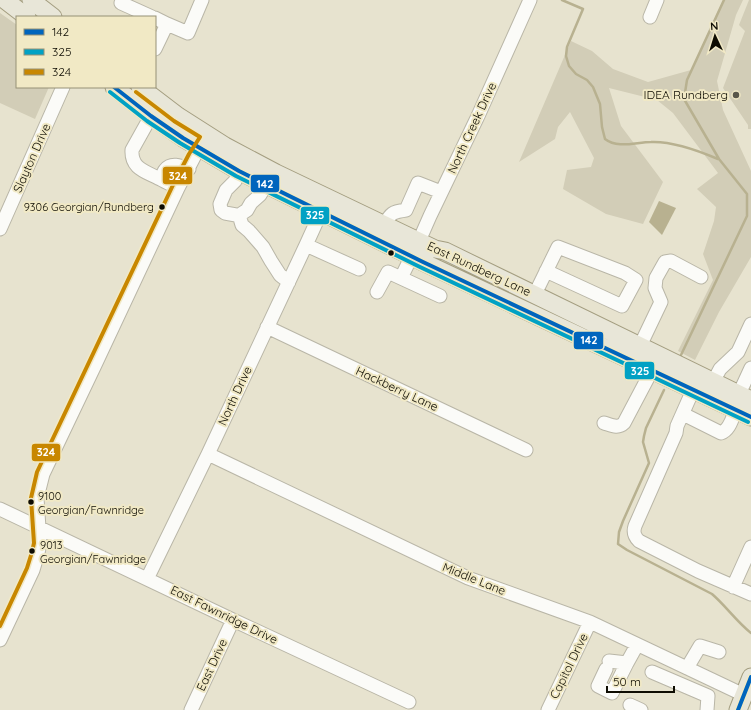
<svg xmlns="http://www.w3.org/2000/svg" width="751" height="710" font-family="Quicksand,sans-serif">
<style>
.green{fill:#d2cdb7}
.water{fill:#b8b190}
.lines{fill:none;stroke-linecap:round;stroke-linejoin:round}
.stream{stroke:#b8b190;stroke-width:2.5}
.minor-casing{stroke:#b9b6a7;stroke-width:15}
.major-casing{stroke:#a49e80;stroke-width:19}
.minor{stroke:#fbfbf8;stroke-width:13}
.major{stroke:#e8e6d8;stroke-width:17}
.bus-1-casing{stroke:#f1e9c5;stroke-width:7}
.bus-2-casing{stroke:#f1e9c5;stroke-width:7}
.bus-3-casing{stroke:#f1e9c5;stroke-width:7}
.bus-1{stroke:#0065bd;stroke-width:4}
.bus-2{stroke:#01a1c4;stroke-width:4}
.bus-3{stroke:#c88700;stroke-width:4}
.poi-dot{fill:#5a574a;stroke:#f1e9c5;stroke-width:1.5}
.bus-dot{fill:#0e0c02;stroke:#f1e9c5;stroke-width:1.5}
.labels{text-anchor:middle;stroke-width:4;stroke-linejoin:round;paint-order:stroke}
.bus-label{font-size:11px;fill:#0e0c02;stroke:#f1e9c5;text-anchor:start}
.poi-label{font-size:12px;fill:#0e0c02;stroke:#f1e9c5;text-anchor:end}
.street-label{font-size:12px;fill:#0e0c02;stroke:#f1e9c5}
.line-badge{stroke:#f1e9c5;stroke-width:1.5}
.badge-label{font-size:11px;text-anchor:middle;font-weight:bold;fill:#fff}
</style>
<rect width="100%" height="100%" fill="#e7e3cf"/>
<path class="green" d="M723 0H743L736 15 717 81 723 110 751 171V257L719 312 695 360 678 351 713 280 703 254 714 221 716 207 697 189 718 173 673 113 657 100 609 88 621 126 663 182 643 224 606 214 563 189 567 170 591 167 594 158 570 112 558 127 555 139 519 162 571 41 592 51 613 69 648 82 691 70Z
M749 0H751V129H748V125L723 88 745 31 739 25Z
M0 13 17 25V87H49L35 119 0 103Z"/>
<path class="water" d="M659 201 676 208 662 235 649 222Z"/>
<g class="lines">
<path class="stream" d="M562 0 583 9 567 47 566 56 569 66 576 74 587 80 593 87 600 104 602 127 605 139C618 149 636 142 651 142 673 141 697 150 718 159
M681 355 747 216V194L719 159 684 99 687 80 724 0
M664 390 646 428 644 436 643 442 649 463 623 521 619 532 618 544 627 550 712 594C726 606 736 621 751 633"/>
<g class="minor-casing">
<path id="minor" d="M121 3 152 17
M650 17 657 0
M155 18 167 24 155 49
M167 24 188 33 202 0
M151 116 132 150C131 168 144 171 158 178 165 181 171 185 178 188
M239 171 235 181 226 190 220 204 221 210 225 213 236 215 241 214 247 210 251 203 260 195 266 185
M161 179C162 177 163 172 165 170 171 162 181 166 189 169
M239 215 242 225 249 231 263 247 271 261 280 275 289 282
M384 225C391 213 392 212 406 210L418 183 441 192
M0 229 63 87
M306 245 359 269
M401 278 440 296
M377 292 388 272 401 278 419 241 430 216 478 116 530 0
M535 294 558 247 625 273 636 280 622 306 546 271
M267 327 526 450
M640 346 661 302 655 288 656 278 665 262 671 261 701 277
M713 382 720 369 738 352 751 324
M693 390 677 426 676 433 635 526C633 532 634 536 639 541L698 571 751 594
M739 394 751 368
M683 414 721 433C730 430 732 418 736 410
M604 423C611 425 618 429 624 423L652 370
M208 454 468 578 590 622 744 695
M0 509 233 620 409 702
M147 579 208 454 306 245 321 212
M733 587 751 547
M0 640 33 570 38 553 40 543 37 498 43 474 95 365 178 188 194 157 205 140
M609 661 627 663 637 645
M687 668 700 646 719 652
M606 669 598 686 612 693 627 663
M652 672 708 696 707 710
M630 705 641 710
M191 710 233 620
M548 710 590 622"/>
</g>
<g class="major-casing">
<path id="major" d="M5 0 27 17
M31 0 53 17
M114 87 151 116 183 138 239 171 423 262 751 417
M140 87 178 116 225 146 276 173 435 249 445 251 751 400
M738 710 751 677"/>
</g>
<use href="#minor" class="minor"/>
<use href="#major" class="major"/>
<g class="bus-1-casing">
<path id="bus-1" d="M114 87 151 116 183 138 239 171 423 262 751 417
M738 710 751 677"/>
</g>
<g class="bus-2-casing">
<path id="bus-2" d="M110 92 147 121 180 143 236 176 420 267 748 422"/>
</g>
<g class="bus-3-casing">
<path id="bus-3" d="M0 626 27 568 32 552 34 543 31 498 37 472 173 185 189 154 200 137 174 121 136 92"/>
</g>
<use href="#bus-1" class="bus-1"/>
<use href="#bus-2" class="bus-2"/>
<use href="#bus-3" class="bus-3"/>
</g>
<circle class="poi-dot" cx="736" cy="95" r="4"/>
<g class="bus-dot">
<circle cx="162" cy="207" r="3.5"/>
<circle cx="391" cy="253" r="3.5"/>
<circle cx="31" cy="502" r="3.5"/>
<circle cx="32" cy="551" r="3.5"/>
</g>
<g class="labels">
<g class="bus-label">
<text x="154" y="211" text-anchor="end">9306 Georgian/Rundberg</text>
<text x="38" y="500">9100<tspan x="38" dy="14">Georgian/Fawnridge</tspan></text>
<text x="40" y="549">9013<tspan x="40" dy="14">Georgian/Fawnridge</tspan></text>
</g>
<g class="poi-label">
<text x="728" y="99">IDEA Rundberg</text>
</g>
<g class="street-label">
<text transform="translate(472 128) rotate(-65)" y="4">North Creek Drive</text>
<text transform="translate(32 158) rotate(-66)" y="4">Slayton Drive</text>
<text transform="translate(479 269) rotate(25)" y="4">East Rundberg Lane</text>
<text transform="translate(397 389) rotate(25)" y="4">Hackberry Lane</text>
<text transform="translate(235 396) rotate(-65)" y="4">North Drive</text>
<text transform="translate(474 579) rotate(22)" y="4">Middle Lane</text>
<text transform="translate(224 615) rotate(26)" y="4">East Fawnridge Drive</text>
<text transform="translate(212 665) rotate(-65)" y="4">East Drive</text>
<text transform="translate(569 666) rotate(-64)" y="4">Capitol Drive</text>
</g>
</g>
<g class="line-badge">
<rect x="162" y="166" width="31" height="19" rx="4" fill="#c88700"/>
<rect x="250" y="174" width="30" height="19" rx="4" fill="#0065bd"/>
<rect x="300" y="206" width="30" height="19" rx="4" fill="#01a1c4"/>
<rect x="573" y="331" width="31" height="19" rx="4" fill="#0065bd"/>
<rect x="624" y="361" width="31" height="19" rx="4" fill="#01a1c4"/>
<rect x="31" y="443" width="30" height="19" rx="4" fill="#c88700"/>
</g>
<g class="badge-label">
<text x="178" y="180">324</text>
<text x="265" y="188">142</text>
<text x="315" y="219">325</text>
<text x="589" y="344">142</text>
<text x="640" y="375">325</text>
<text x="46" y="456">324</text>
</g>
<rect x="16" y="16" width="140" height="72" fill="#f1e9c5" stroke="#969177"/>
<rect x="24" y="29" width="20" height="6" fill="#0065bd" stroke="#969177"/>
<text x="52" y="36" font-size="12" fill="#0e0c02">142</text>
<rect x="24" y="49" width="20" height="6" fill="#01a1c4" stroke="#969177"/>
<text x="52" y="56" font-size="12" fill="#0e0c02">325</text>
<rect x="24" y="69" width="20" height="6" fill="#c88700" stroke="#969177"/>
<text x="52" y="76" font-size="12" fill="#0e0c02">324</text>
<g transform="translate(715 36) rotate(356)" stroke="#f1e9c5" stroke-width="3" paint-order="stroke">
<path d="M0-3L7 15L0 10L-7 15Z" fill="#0e0c02"/>
<text y="-6" font-size="11" font-weight="bold" text-anchor="middle" fill="#0e0c02">N</text>
</g>
<path d="M607 686v6h67v-6" fill="none" stroke="#0e0c02" stroke-width="2"/>
<text x="613" y="686" font-size="12" fill="#0e0c02" stroke="#f1e9c5" stroke-width="3" paint-order="stroke">50 m</text>
</svg>
